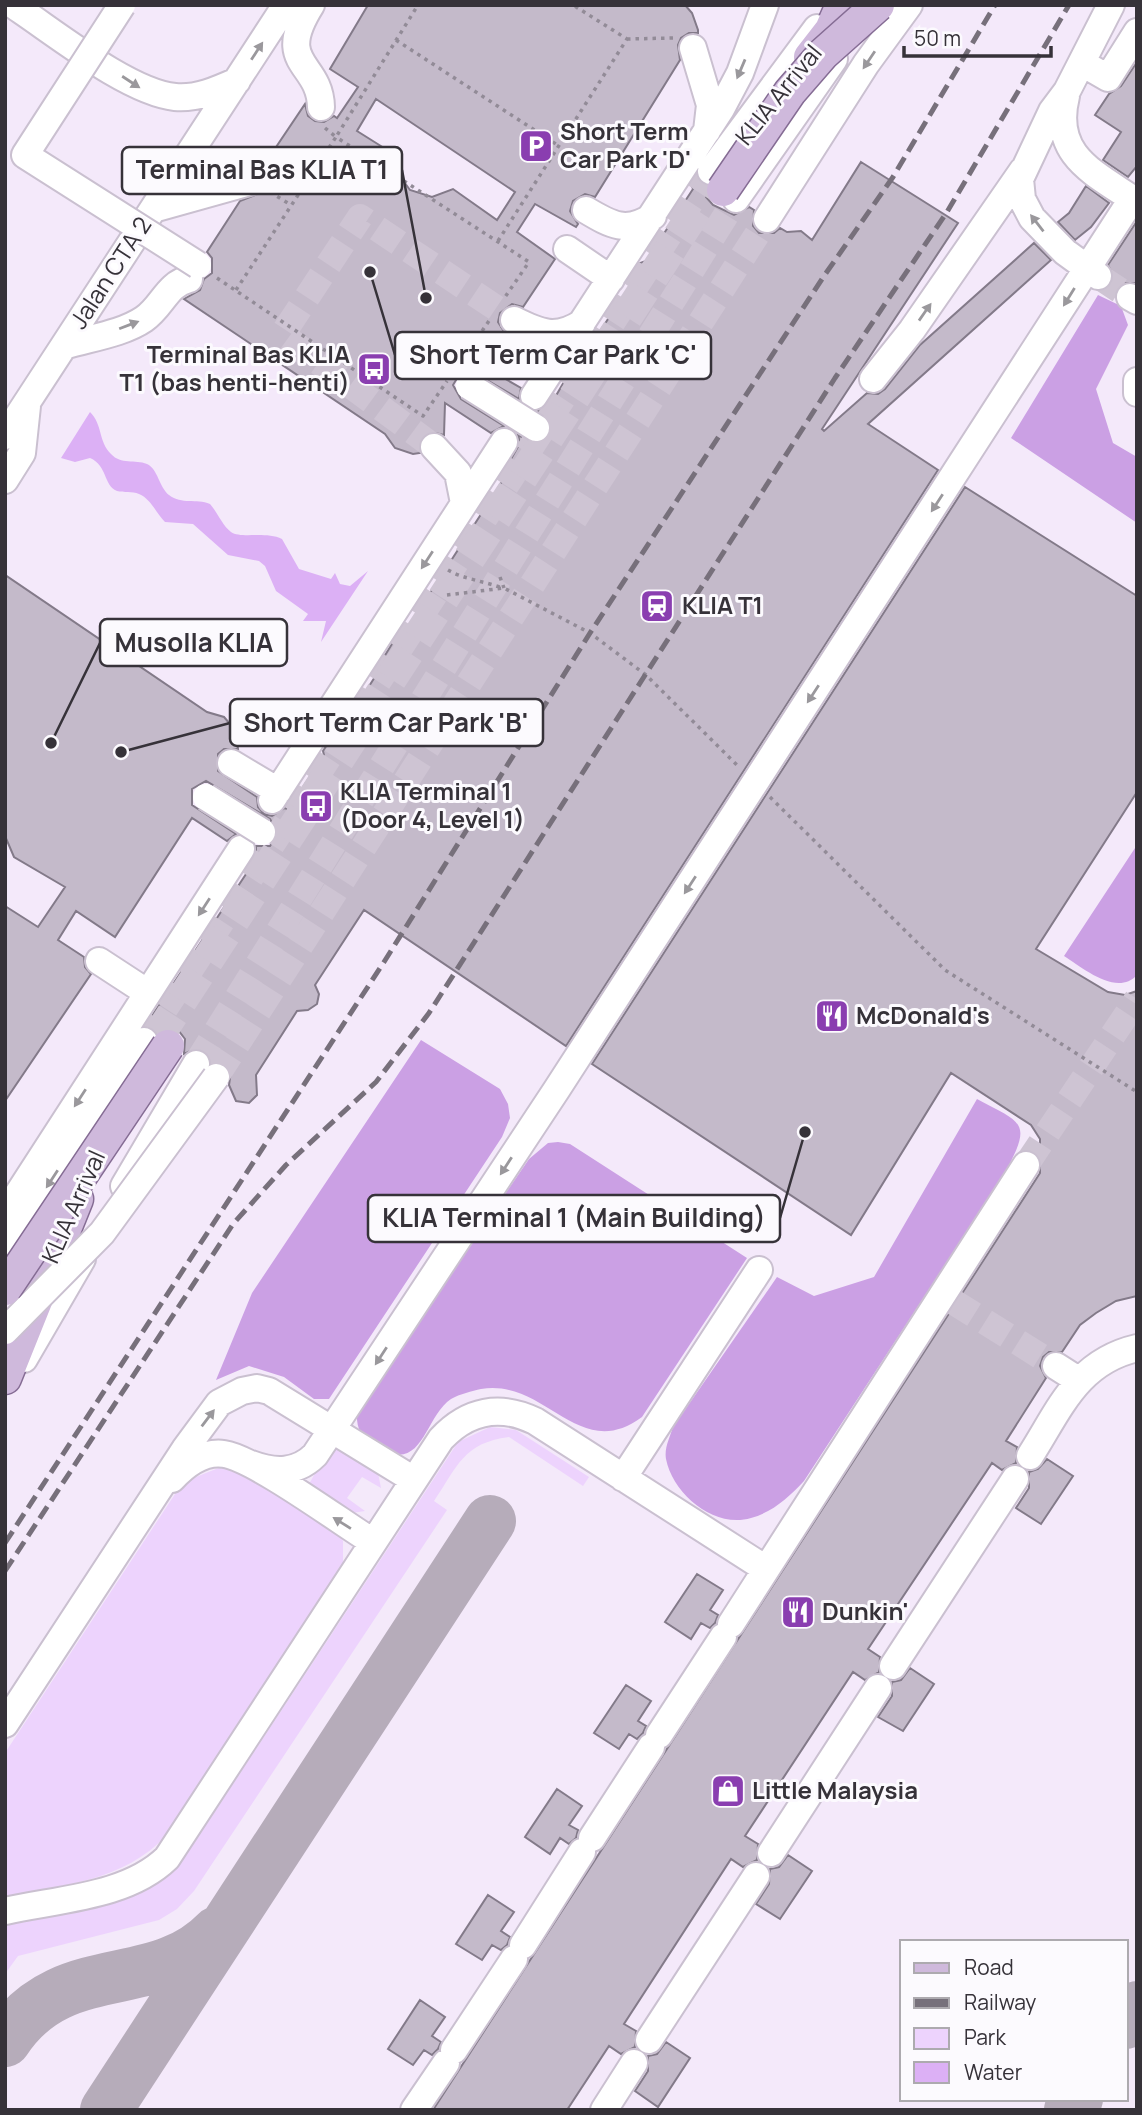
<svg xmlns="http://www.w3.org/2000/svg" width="1142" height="2115" font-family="Manrope,sans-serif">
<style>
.green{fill:#edd3fd}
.forest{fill:#cba0e4}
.water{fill:#dcb0f5}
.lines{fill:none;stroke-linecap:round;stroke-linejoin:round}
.taxiway{stroke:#b6acba;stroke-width:52}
.building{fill:#c4baca;stroke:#837a89;stroke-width:2;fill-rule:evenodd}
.minor-tunnel{stroke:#cec4d3;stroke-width:26;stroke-dasharray:26 13;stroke-linecap:butt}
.major-tunnel{stroke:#cec4d3;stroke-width:32;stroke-dasharray:32 16;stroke-linecap:butt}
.minor-casing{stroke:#cac0d0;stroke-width:30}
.major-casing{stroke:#856c94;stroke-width:35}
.path{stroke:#928b97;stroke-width:3.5;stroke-dasharray:3.5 5;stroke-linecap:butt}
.minor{stroke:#fff;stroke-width:26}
.major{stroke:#cfb9dc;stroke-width:32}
.rail{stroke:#77707b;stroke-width:5;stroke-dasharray:14 7;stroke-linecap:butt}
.minor-bridge-casing{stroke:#cac0d0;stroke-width:30;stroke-linecap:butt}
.major-bridge-casing{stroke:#856c94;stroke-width:35;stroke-linecap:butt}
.minor-bridge{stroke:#fff;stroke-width:26}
.major-bridge{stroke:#cfb9dc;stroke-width:32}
.oneway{fill:#9a989c}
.labels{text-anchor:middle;stroke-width:6;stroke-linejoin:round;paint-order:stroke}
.street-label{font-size:24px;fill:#363239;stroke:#fcfafe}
.poi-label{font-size:24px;font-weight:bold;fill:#363239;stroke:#fcfafe;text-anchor:start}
.leader{fill:none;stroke:#363239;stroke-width:2.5}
.callout-dot{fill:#363239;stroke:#fcfafe;stroke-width:2.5}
.callout{fill:#fcfafe;stroke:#363239;stroke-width:2.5}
.callout-label{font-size:26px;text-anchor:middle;font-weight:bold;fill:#363239}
</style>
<rect width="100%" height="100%" fill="#f4e9fa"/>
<path class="green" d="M490 1427 516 1430 589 1477 583 1486 509 1437C463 1443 458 1466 434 1501L447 1510 194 1891 177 1909 159 1920 18 1956 5 1974V1925C69 1911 139 1907 185 1857L458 1442Z
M331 1444 378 1473 381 1488 362 1477 347 1498 365 1511 345 1514 308 1486Z
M226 1465 238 1466 336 1530 343 1541V1565L167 1835C122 1882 66 1884 5 1897V1753L177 1491 191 1479Z"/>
<path class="forest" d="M1098 295 1121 306 1128 325 1096 389 1113 443 1137 457V523L1011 438Z
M1137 845V975C1117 997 1083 968 1064 956Z
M421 1040 500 1089 508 1104 510 1118 502 1137 329 1399H314L284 1377 249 1366 216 1380 252 1293Z
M977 1099C1024 1124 1032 1122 1005 1173L804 1481C789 1497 773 1512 751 1518 714 1529 673 1494 666 1459 664 1448 670 1437 673 1427L777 1277 814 1296 874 1277Z
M558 1142 570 1144 747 1258 642 1417C579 1464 546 1378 481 1389 472 1391 460 1394 451 1399 423 1418 423 1478 374 1445 360 1436 356 1428 357 1410L529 1159 548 1143Z"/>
<path class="water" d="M90 412C103 425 98 441 111 454 121 465 135 459 147 464 158 469 159 487 169 495 182 505 196 498 210 504 218 513 222 525 231 532 241 539 265 531 282 539L299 569 331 579 335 573 340 584 350 586 368 571 321 642 326 621H303L308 614 276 591 265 566 259 561 228 555 193 524 165 522C156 513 151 499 139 494 132 491 124 493 117 491 103 485 108 466 90 458L75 462 61 458Z"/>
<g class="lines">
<path class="taxiway" d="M1126 2023 1137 2007
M5 2041C62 1954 154 1997 217 1932
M106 2110 490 1521
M1070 2110 1077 2099"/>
</g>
<path class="building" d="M368 5H685L692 13 698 30V33H689L681 38 678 45 680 60 595 197 585 194 573 201 570 211 578 224 576 227 535 204 517 232 555 259 523 307 512 304 500 313 498 322 505 333 483 366 521 388 519 399 470 370 461 372 453 385 461 399 504 426 491 433 445 403 444 435 431 432 424 435 419 443 420 453 413 454 395 448 385 434 184 299 200 290 204 279 212 273V258L207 252 240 201 265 191 268 177 262 168 305 104 308 116 315 121 324 122 334 116 337 118 358 87 330 69ZM376 99 515 192 497 220 453 189 432 197 410 190 402 179 400 158 357 131Z
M1137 62V166L1128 177 1103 160 1121 132 1095 115 1109 94 1121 86Z
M861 162 958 223 822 429 824 431 867 393 878 394 885 389 920 345 1034 243 1051 260 868 424 938 470 566 1046 364 910 315 985 319 994 317 1004 308 1010 297 1011 256 1075 257 1095 249 1103 236 1101 229 1085 231 1071 226 1065 211 1062 205 1051 197 1048 184 1054 185 1039 178 1030 169 1028 157 1032 146 1025 256 859V846H270L278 833 270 819 206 781 192 789V805L236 834 227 841 192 818 115 937 76 911 58 940 84 957 85 967 91 974 5 1101V906L38 927 65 887 14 857 5 836V575L207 712 224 717 236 731 238 749H224L218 754V771L257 797 258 807 264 814 272 816 285 808 288 810 324 755 323 751 334 734 340 732 385 661 384 657 395 639 401 638 507 474 506 468 520 443 518 435 535 444 549 437 550 421 538 411 547 404 550 406 579 356 584 355 630 286 628 280 640 263 646 261 693 189 691 184 696 176 706 185V197L713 205 734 215 749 207 754 210 753 226 759 233H774L780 228 787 232 801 231 812 240Z
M1086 186 1109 203 1091 227 1075 240 1058 222 1069 213Z
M1137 221V283H1123L1115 293 1107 288 1114 277 1108 265Z
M965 487 1137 596V792L1036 949 1108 992 1125 995 1137 991V1296L1116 1301 1096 1313 1080 1325 1062 1352H1049L1043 1357 1040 1366 1046 1378 1006 1441 1017 1447 1016 1463 1002 1470 992 1463 868 1649 880 1657 879 1672 865 1680 853 1672 745 1836 758 1844 757 1860 743 1867 731 1859 624 2024 636 2031 635 2047 621 2054 609 2046 567 2110H433L1040 1173V1139L1031 1125 951 1073 851 1235 592 1064Z
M1047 1459 1073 1476 1041 1524 1016 1508 1029 1488V1472L1038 1469Z
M697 1574 723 1590 710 1610 718 1615 715 1623 710 1628 701 1623 691 1639 665 1622Z
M910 1668 934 1684 903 1731 878 1717 892 1696V1682L901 1680Z
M626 1685 651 1701 638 1721 646 1726 643 1733 637 1739 629 1734 619 1749 594 1733Z
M557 1789 582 1806 569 1825 578 1830 576 1838 569 1844 560 1838 550 1854 525 1837Z
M788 1855 812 1871 780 1919 756 1904 769 1884 770 1869 779 1867Z
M488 1895 514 1912 501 1931 510 1937 507 1945 501 1950 492 1945 482 1960 456 1944Z
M420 2000 445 2017 432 2036 441 2042 438 2049 432 2055 424 2050 413 2065 388 2049Z
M666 2042 690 2058 658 2107 635 2091 648 2071V2056L657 2054Z"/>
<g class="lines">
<path class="minor-tunnel" d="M1098 276 1130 297
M434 447 282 335 360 217 514 320
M144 1041 711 171
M196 1064 736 199
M216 1077 767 219
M1026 1165 1137 999
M952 1301 1056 1366"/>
<path class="major-tunnel" d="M155 1041 713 184"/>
<g class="minor-casing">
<path id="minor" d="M13 5C54 32 128 92 175 97 197 99 217 90 237 81
M311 5C273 66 320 61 321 107
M693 48 710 105 707 131
M1082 63 1108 78 1137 32
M1066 96C1051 156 1095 173 1137 202
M711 171 817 28
M736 199 834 59
M153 209 253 181
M586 210C611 225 627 234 653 216
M767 219 866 64 909 5
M567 249 611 279
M1098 276 1065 252 1032 218 1022 199 1020 179 1052 111 1067 91 1111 5
M1130 297 1137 301
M514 320C540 333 556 340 582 323
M64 346C89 338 122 334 144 319 162 307 167 284 189 279
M873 379 912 330 1023 170
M1137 381V393
M534 396 721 109 740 73 765 5
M5 436 286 5
M434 447 458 473 464 503
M5 480 22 453 27 406
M231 763 278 791
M272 800 504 442
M99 961 148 993
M124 1186 196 1064
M5 1214 241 849
M5 1251 144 1041
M24 1359 82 1259
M1056 1366 1078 1380
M1030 1456C1060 1409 1077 1362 1137 1348
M251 1464C275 1473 297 1473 315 1455L557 1089 1132 199
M623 1478 759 1270
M172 1479C185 1465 204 1451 224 1454 254 1458 342 1523 373 1542
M731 1624 1026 1165
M893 1666 1015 1479
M5 1724 185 1449 219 1403 242 1391 257 1388 269 1391 414 1480
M659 1735 723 1637
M592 1838 651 1747
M771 1853 878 1688
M5 1911C58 1899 127 1897 167 1858L441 1439C468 1410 500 1404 535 1421L766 1569
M523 1945 582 1852
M649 2040 756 1876
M454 2050 514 1959
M414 2110 446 2063
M604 2110 634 2063"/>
</g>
<g class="major-casing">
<path id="major" d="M810 57 831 30 842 5
M5 1378 77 1199"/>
</g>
<path class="path" d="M627 39 673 38
M396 40 559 146
M325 128 336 137 418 5
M270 192 291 205
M498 241 627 39 573 5
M217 278 423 416 447 381
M236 290 336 137 529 262 503 300
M458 366 491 318
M448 570C463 579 484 581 502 588
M500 577 504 588
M447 595 504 588 590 633 646 675 739 767
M770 797 945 970 1137 1092"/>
<use href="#minor" class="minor"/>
<use href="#major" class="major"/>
<path class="rail" d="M5 1543 384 962 590 633 824 276 893 177 995 5
M5 1571 233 1224 286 1165 376 1082 429 1013 835 378 947 212 1069 5"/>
<g class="minor-bridge-casing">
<path id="minor-bridge" d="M122 5 25 155 198 265
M469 386 536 428
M206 797 262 832
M5 1331 102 1233 216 1077"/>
</g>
<g class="major-bridge-casing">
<path id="major-bridge" d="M723 190 790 92 823 54 878 5
M5 1289 168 1046"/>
</g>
<use href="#minor-bridge" class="minor-bridge"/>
<use href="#major-bridge" class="major-bridge"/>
</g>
<defs><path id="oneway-solid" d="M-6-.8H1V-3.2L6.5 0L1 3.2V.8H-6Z" transform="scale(1.75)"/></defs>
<g class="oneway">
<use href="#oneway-solid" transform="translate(257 51) rotate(-57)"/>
<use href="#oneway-solid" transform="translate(869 60) rotate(124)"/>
<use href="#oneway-solid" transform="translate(741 69) rotate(113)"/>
<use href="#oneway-solid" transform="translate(131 82) rotate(33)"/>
<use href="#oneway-solid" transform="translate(1037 223) rotate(-128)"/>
<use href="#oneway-solid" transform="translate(1069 297) rotate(122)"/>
<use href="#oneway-solid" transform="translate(925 312) rotate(-55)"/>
<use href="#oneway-solid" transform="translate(129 325) rotate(-21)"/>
<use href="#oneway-solid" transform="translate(937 503) rotate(123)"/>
<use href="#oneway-solid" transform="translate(427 560) rotate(123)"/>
<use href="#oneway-solid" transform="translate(813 694) rotate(123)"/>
<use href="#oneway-solid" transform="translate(690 885) rotate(123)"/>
<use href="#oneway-solid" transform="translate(204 907) rotate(123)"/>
<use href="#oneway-solid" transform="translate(80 1098) rotate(123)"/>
<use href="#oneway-solid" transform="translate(506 1166) rotate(123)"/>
<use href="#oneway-solid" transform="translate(52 1179) rotate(123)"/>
<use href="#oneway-solid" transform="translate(381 1356) rotate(123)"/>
<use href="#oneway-solid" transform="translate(208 1418) rotate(-53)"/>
<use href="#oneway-solid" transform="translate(342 1523) rotate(-148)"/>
</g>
<defs>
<g id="parking-square" transform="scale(1.75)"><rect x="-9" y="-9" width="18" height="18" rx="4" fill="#8a3eb0" stroke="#fcfafe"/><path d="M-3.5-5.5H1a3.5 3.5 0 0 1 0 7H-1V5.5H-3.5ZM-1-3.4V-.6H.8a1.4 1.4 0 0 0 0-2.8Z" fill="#fff"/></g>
<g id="bus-square" transform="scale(1.75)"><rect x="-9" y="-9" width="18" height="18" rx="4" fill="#8a3eb0" stroke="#fcfafe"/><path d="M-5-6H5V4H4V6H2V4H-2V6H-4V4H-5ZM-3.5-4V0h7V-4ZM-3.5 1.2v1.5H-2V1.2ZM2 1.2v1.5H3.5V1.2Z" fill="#fff"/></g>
<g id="station-square" transform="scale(1.75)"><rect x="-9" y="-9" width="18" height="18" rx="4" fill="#8a3eb0" stroke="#fcfafe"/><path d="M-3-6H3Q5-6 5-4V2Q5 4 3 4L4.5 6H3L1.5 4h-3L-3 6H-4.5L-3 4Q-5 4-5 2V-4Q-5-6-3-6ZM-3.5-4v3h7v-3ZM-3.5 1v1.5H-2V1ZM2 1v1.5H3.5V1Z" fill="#fff"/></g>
<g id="restaurant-square" transform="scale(1.75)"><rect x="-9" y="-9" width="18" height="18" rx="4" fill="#8a3eb0" stroke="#fcfafe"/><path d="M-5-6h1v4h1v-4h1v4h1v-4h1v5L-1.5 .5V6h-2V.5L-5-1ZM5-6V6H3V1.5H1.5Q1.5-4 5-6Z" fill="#fff"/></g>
<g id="shop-square" transform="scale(1.75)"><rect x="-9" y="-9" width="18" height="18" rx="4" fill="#8a3eb0" stroke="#fcfafe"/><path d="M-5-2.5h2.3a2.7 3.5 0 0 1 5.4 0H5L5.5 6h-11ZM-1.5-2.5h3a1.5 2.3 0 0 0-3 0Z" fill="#fff"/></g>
</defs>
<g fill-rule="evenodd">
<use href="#parking-square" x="536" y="146"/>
<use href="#bus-square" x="374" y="369"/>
<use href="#station-square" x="657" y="606"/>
<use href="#bus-square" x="316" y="806"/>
<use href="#restaurant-square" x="832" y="1016"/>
<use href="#restaurant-square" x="798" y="1612"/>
<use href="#shop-square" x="728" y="1791"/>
</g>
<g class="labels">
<g class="street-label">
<text transform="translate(779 95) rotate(-51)" y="8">KLIA Arrival</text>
<text transform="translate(111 273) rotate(-57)" y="8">Jalan CTA 2</text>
<text transform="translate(74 1207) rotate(-66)" y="8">KLIA Arrival</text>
</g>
<g class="poi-label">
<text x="560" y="140">Short Term<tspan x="560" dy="28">Car Park 'D'</tspan></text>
<text x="350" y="363" text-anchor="end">Terminal Bas KLIA<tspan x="350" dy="28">T1 (bas henti-henti)</tspan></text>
<text x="682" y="614">KLIA T1</text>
<text x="340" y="800">KLIA Terminal 1<tspan x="340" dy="28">(Door 4, Level 1)</tspan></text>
<text x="856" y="1024">McDonald's</text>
<text x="822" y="1620">Dunkin'</text>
<text x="752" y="1799">Little Malaysia</text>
</g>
</g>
<path class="leader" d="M426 298L402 170M370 272L395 355M51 743L100 643M121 752L230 723M805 1132L780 1218"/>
<g class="callout-dot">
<circle cx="426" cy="298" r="7"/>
<circle cx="370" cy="272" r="7"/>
<circle cx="51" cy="743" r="7"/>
<circle cx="121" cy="752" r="7"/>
<circle cx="805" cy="1132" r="7"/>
</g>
<g class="callout">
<rect x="122" y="147" width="280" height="47" rx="7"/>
<rect x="395" y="332" width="316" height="47" rx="7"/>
<rect x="100" y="619" width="187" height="47" rx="7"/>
<rect x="230" y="699" width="313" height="47" rx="7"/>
<rect x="368" y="1195" width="412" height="47" rx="7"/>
</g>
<g class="callout-label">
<text x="262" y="179">Terminal Bas KLIA T1</text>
<text x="553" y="364">Short Term Car Park 'C'</text>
<text x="194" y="652">Musolla KLIA</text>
<text x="386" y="732">Short Term Car Park 'B'</text>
<text x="574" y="1227">KLIA Terminal 1 (Main Building)</text>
</g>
<rect width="1142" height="2115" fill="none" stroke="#363239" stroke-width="14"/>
<rect x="900" y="1940" width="228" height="161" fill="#fcfafe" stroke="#adaaaf" stroke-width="2"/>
<rect x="914" y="1963" width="35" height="10" fill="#cfb9dc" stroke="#adaaaf" stroke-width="2"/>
<text x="964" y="1975" font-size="21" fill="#363239">Road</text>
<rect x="914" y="1998" width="35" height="10" fill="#77707b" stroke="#adaaaf" stroke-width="2"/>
<text x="964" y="2010" font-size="21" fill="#363239">Railway</text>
<rect x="914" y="2028" width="35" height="21" fill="#edd3fd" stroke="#adaaaf" stroke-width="2"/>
<text x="964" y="2045" font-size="21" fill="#363239">Park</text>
<rect x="914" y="2062" width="35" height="21" fill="#dcb0f5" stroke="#adaaaf" stroke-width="2"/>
<text x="964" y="2080" font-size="21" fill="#363239">Water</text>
<path d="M904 46v10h147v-10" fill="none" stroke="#363239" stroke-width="3.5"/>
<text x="914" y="46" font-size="21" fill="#363239" stroke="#fcfafe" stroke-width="5" paint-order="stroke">50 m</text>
</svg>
